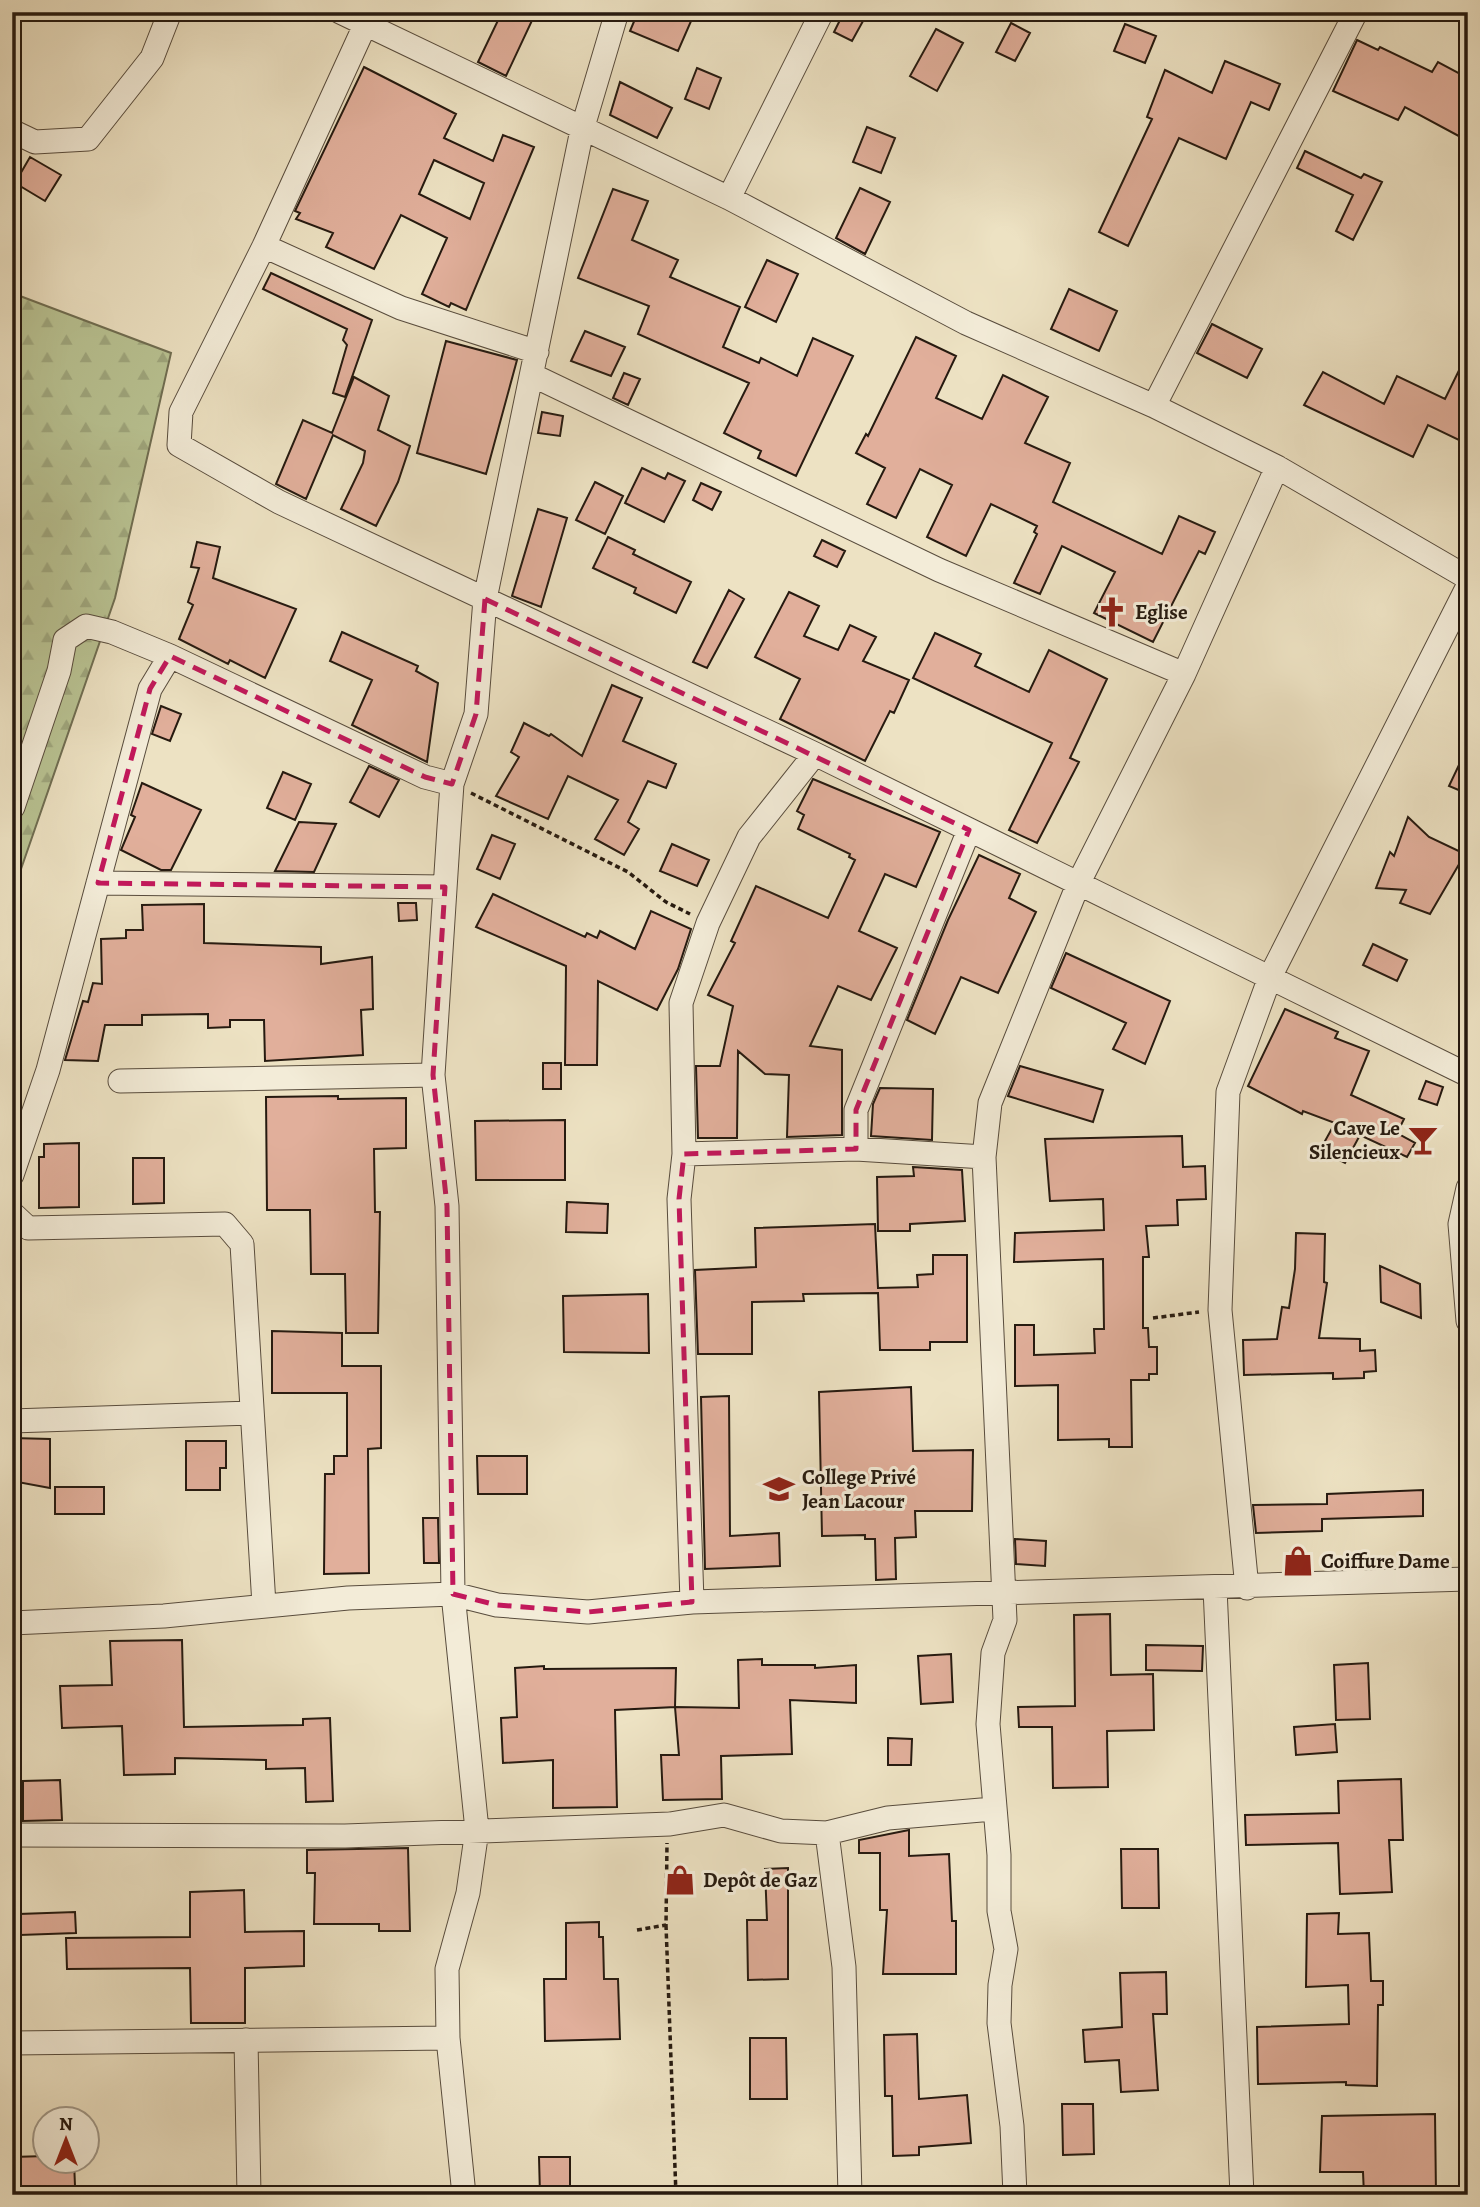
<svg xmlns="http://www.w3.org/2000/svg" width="1480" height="2207" font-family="Alegreya,serif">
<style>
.forest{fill:url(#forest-firs);stroke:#706e52;stroke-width:2}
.building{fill:#e1af9b;stroke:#261a10;stroke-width:2;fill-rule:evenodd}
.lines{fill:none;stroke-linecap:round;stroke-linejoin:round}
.minor-casing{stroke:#584c3d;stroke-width:25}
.path{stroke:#261a10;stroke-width:3.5;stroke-dasharray:5 3.5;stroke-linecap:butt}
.minor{stroke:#f3ecd8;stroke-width:23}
.marked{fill:none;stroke:#c2185b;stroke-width:5;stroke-dasharray:14 9;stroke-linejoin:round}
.labels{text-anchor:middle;stroke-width:6;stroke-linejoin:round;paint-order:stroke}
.poi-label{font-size:21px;font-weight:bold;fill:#261a10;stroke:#f3ecd8;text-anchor:start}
</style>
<defs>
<pattern id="forest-firs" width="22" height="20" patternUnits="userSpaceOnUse" patternTransform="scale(1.75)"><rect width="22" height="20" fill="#b9c393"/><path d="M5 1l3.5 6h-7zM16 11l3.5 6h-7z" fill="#9fa77e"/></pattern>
</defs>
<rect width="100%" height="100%" fill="#ede2c3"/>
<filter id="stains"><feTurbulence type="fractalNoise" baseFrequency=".00286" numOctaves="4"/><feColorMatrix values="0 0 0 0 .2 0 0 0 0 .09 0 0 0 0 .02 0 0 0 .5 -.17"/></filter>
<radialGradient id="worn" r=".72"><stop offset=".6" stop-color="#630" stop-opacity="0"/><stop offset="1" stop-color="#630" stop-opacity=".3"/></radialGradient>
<path class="forest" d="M12 293 171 353 115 598 12 895Z"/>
<path class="building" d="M502 12H536L506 76 478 62Z
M638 12H695L678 51 630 31Z
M844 12H868L852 41 834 32Z
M1011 23 1030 33 1015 61 996 52Z
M1125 24 1156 36 1145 63 1114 51Z
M936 29 963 43 937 91 910 76Z
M1357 40 1378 50 1380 47 1432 72 1438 62 1468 78V141L1405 107 1398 120 1333 91Z
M1225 61 1280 84 1269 110 1251 102 1226 159 1179 138 1128 246 1099 232 1152 119 1147 117 1165 70 1212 93Z
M364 67 456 114 444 138 493 161 503 135 534 147 466 310 451 303 449 307 422 294 447 238 401 215 374 269 326 247 333 233 296 219 300 213 295 211ZM434 160 484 183 470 219 419 194Z
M697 68 721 78 709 109 685 99Z
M620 82 672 108 657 138 610 115Z
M867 127 895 138 881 173 853 162Z
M1305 151 1361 178 1364 174 1382 182 1353 240 1336 231 1353 195 1297 168Z
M30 157 61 175 45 201 15 183Z
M860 188 890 202 865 254 836 238Z
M613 189 648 201 632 240 678 260 670 277 740 307 723 347 759 363 761 358 797 376 813 338 853 356 796 476 758 458 761 451 724 433 749 383 638 334 649 306 578 278Z
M767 260 798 274 776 322 745 307Z
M271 273 372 320 345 397 333 393 347 345 343 340 347 329 263 289Z
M1069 289 1117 311 1099 351 1051 329Z
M1212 324 1262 349 1247 378 1197 353Z
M585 331 625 347 611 376 571 361Z
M916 337 956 356 936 398 982 419 1003 375 1048 397 1025 443 1070 463 1053 502 1162 554 1179 516 1215 532 1205 554 1199 551 1153 642 1094 613 1115 572 1062 546 1040 594 1014 583 1037 534 1034 532 1037 526 991 504 966 556 927 537 952 485 920 469 896 518 867 504 885 468 856 453 866 434 868 436Z
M446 341 517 360 486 474 417 453Z
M1468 352V432L1463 442 1428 425 1413 457 1304 405 1323 372 1384 404 1397 376 1445 399Z
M624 373 640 379 628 405 613 398Z
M354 377 389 396 378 430 410 446 398 482 376 526 341 509 363 463 365 451 333 435 306 499 276 484 303 420 332 433Z
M542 412 563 416 560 436 538 433Z
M642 468 665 479 668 473 685 481 664 522 625 503Z
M595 482 623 496 605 534 576 520Z
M701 483 721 492 712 510 693 500Z
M538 509 567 518 541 607 512 596Z
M608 537 635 550 633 554 691 582 676 613 634 593 636 588 593 568Z
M822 540 845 551 837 567 814 556Z
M197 542 220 547 213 578 296 609 265 678 230 660 228 664 179 639 193 605 188 602 199 568 191 567Z
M729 590 744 599 707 668 693 662Z
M789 592 819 606 804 636 838 650 850 625 876 637 863 661 909 680 894 713 890 711 865 761 780 719 800 679 755 657Z
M342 632 418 666 416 671 438 683 427 762 352 725 372 680 330 661Z
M935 633 981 654 975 666 1029 692 1049 650 1107 679 1070 758 1079 762 1037 843 1009 830 1052 743 913 678Z
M612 685 642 698 623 741 676 764 666 788 648 781 628 822 639 829 624 855 595 839 618 800 568 776 548 819 496 796 519 757 511 752 524 723 549 736 551 734 582 756Z
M161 706 181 714 170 741 152 734Z
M1468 746V794L1449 786Z
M369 766 399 780 379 817 350 802Z
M283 772 311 784 295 820 267 808Z
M813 779 940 832 916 887 885 874 859 931 897 948 871 1000 838 986 810 1046 842 1050V1135L787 1137 789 1075 765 1074 738 1051 737 1138H698L696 1066H720L733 1006 708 995 735 943 731 941 756 886 828 918 855 860 849 857 850 854 798 829 804 815 797 811Z
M142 783 201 810 171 870H161L121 850 135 817 131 815Z
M1408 817 1429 837 1465 854 1430 914 1400 903 1406 890 1376 888 1390 852 1394 856Z
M299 822 336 824 314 872 275 871Z
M492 835 515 844 500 879 477 869Z
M672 844 709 860 697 886 660 871Z
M979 855 1020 874 1009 898 1036 912 998 993 961 977 935 1034 907 1020 948 920Z
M493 894 585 937 587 933 597 938 600 931 635 949 651 911 691 929 678 969 657 1010 598 981 597 1065H565L566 966 476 927Z
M398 903H416L417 920 399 921Z
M204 904V943L321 947V964L372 957 373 1009 361 1010 363 1055 265 1061 264 1020H230V1027L208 1028V1014L142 1015V1025H105L98 1061 65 1060 83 1001 88 1002 93 983 102 984 101 939 126 938V930H143L142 905Z
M1373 944 1407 960 1397 981 1363 965Z
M1066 953 1170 1001 1145 1064 1113 1049 1126 1023 1051 988Z
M1285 1009 1338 1032 1335 1038 1369 1051 1351 1095 1404 1119 1397 1133 1415 1143 1407 1157 1360 1135 1345 1163 1320 1150 1335 1123 1303 1111 1302 1114 1248 1086Z
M543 1063H561V1089H543Z
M1020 1066 1103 1090 1093 1122 1008 1096Z
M1426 1081 1443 1087 1437 1105 1419 1099Z
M880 1088 933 1089 932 1140 871 1136 873 1104Z
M338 1096V1099L406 1098V1148L374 1149 375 1212H380L378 1333H346L345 1274H311L310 1210H267L266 1097Z
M565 1120V1180H476L475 1121Z
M1182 1136 1183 1167 1205 1166 1206 1199 1177 1200 1178 1225 1146 1226 1149 1257H1143V1328H1148L1149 1347H1157V1374H1149V1380H1131L1132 1447H1109V1439L1058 1440V1385L1015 1386V1325H1034V1355L1095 1353 1094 1329H1104L1103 1259 1014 1262 1015 1233 1104 1230 1103 1199 1050 1201 1045 1139Z
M79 1143V1207L39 1208V1157H44V1144Z
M133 1158H164V1203L133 1204Z
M913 1167 962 1170 965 1221 910 1224V1231H878L877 1177 914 1176Z
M567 1202 608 1204 607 1233 566 1232Z
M875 1224 878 1288 918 1287 917 1275 933 1274V1255H967V1342H930V1350H880L878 1293 803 1294 804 1301 752 1302V1354H698L695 1270 756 1267 755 1228Z
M1296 1233 1325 1234 1324 1282 1327 1283 1319 1338 1360 1339V1351L1375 1350 1376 1371 1364 1372V1378L1333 1379V1373L1244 1375 1243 1340 1277 1339 1282 1307 1289 1308 1295 1269Z
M1380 1266 1420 1284 1421 1318 1381 1302Z
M648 1294 649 1353 564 1352 563 1296Z
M272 1331 342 1333V1366H381V1448L368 1449 369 1573 324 1574 325 1474H334V1456H347V1393H272Z
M911 1387 913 1451 973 1450 972 1511H915L916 1537 895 1538 896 1579 876 1580 875 1539H865V1535L822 1536 819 1392Z
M729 1396 730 1536 779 1533 780 1566 705 1569 701 1397Z
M12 1438 50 1439V1488L12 1481Z
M186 1441H226V1468H220V1490H186Z
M477 1456H527V1494H478Z
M55 1487H104V1514H55Z
M1423 1490V1516L1322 1519V1531L1256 1533 1253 1505 1327 1504V1494Z
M423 1518H438L439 1563H424Z
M1015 1539 1046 1541 1045 1566 1016 1564Z
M1110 1614 1111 1675 1153 1674 1154 1730 1107 1731 1108 1787 1053 1788 1052 1727H1019L1018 1707 1075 1706 1074 1615Z
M182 1640 184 1727 303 1725V1719L330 1718 333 1801 306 1802 305 1768 266 1769V1760L175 1758V1774L124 1775 122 1726 62 1728 60 1686 112 1685 110 1641Z
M1146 1645 1203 1646 1202 1671 1146 1670Z
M951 1654 953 1702 921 1704 918 1656Z
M762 1659V1665H815V1668L856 1665V1703L790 1700 792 1754 721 1756 722 1799 663 1800 661 1755H679L675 1707 739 1708 738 1660Z
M1368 1663 1370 1719 1336 1720 1334 1665Z
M544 1666V1669L676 1668 675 1707 615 1710 617 1807 553 1808V1760L503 1763 501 1718 517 1717 515 1668Z
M1335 1724 1337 1752 1296 1755 1294 1727Z
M888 1738 912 1739 911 1765H888Z
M1401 1779 1403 1840H1389L1392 1892 1340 1894 1338 1843 1246 1845 1245 1815 1339 1813 1338 1781Z
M60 1780 62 1820 23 1821V1781Z
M909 1830V1856L949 1854 952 1921H956V1974H883L887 1910H880V1853H859V1840Z
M408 1848 410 1931H379V1924H314L315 1873H307V1850Z
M1121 1849H1158L1159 1908H1122Z
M788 1868V1979L748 1980 747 1920H767L765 1869Z
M244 1890 245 1932 304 1931V1966L245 1968V2023H191L190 1968 67 1969 66 1938 190 1937V1892Z
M75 1912 76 1933 20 1935 19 1914Z
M1339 1913 1338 1934 1369 1933 1371 1981H1383V2005H1378L1377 2086 1346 2085V2082L1258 2084 1257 2027 1349 2024 1348 1985 1306 1987 1307 1914Z
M599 1922V1937H603L604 1979H618L620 2039 545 2041 544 1979H566V1923Z
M1166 1972 1167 2014H1153L1158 2090 1121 2092 1119 2060 1085 2062 1083 2030 1122 2027 1120 1973Z
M917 2034 919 2099 967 2095 971 2143 919 2147V2155L893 2156 892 2096H885L884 2035Z
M750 2038H786L787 2099H750Z
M1062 2104H1093L1094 2154 1063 2155Z
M1435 2114 1436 2195H1364L1363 2172H1320L1322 2116Z
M46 2156V2161H74L75 2186 12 2189V2157Z
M539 2157H570V2195H540Z"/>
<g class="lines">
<g class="minor-casing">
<path id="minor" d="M340 12 729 198 966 323 1154 406 1277 467 1468 578
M371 12 264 246 181 412 179 445 279 502 815 754 1468 1075
M12 131 35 142 88 139 152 58 170 12
M729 198 822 12
M264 246 401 308 537 352
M532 375 939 570 1184 674
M1154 406 1356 12
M13 807 59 671 65 640 86 626 112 632 170 656 425 777 452 784
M98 883 445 887
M120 1081 433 1075
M856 1149V1110L969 830
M684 1154 856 1149 984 1157
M12 1175 48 1070 150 689 170 656
M1468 1188 1460 1224 1468 1321
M12 1213 28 1228 225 1224 242 1244 264 1605
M12 1421 251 1413
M1215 1588 1242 2195
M1247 1588 1220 1310 1228 1092 1270 977 1468 586
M692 1602 679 1199 684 1154 681 1003 708 923 749 837 815 754
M12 1623 164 1616 348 1598 453 1594 497 1605 588 1612 692 1602 1468 1579
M827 1833 844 1967 850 2195
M12 1835 345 1836 670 1824 724 1815 781 1831 827 1833 888 1818 993 1809
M246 2040 249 2195
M12 2043 448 2038
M464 2195 448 2038 447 1969 468 1893 477 1830 453 1594 447 1206 433 1075 449 827 452 784 476 714 485 599 582 130 617 12
M1015 2195 1012 2126 999 2023 1000 1985 1006 1949 999 1911V1855L988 1724 993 1653 1005 1620 984 1157 990 1103 1079 882 1184 674 1277 467"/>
</g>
<path class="path" d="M471 793 628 872 666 902 690 914
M1153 1318 1199 1312
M666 1925 676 2195
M637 1930 666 1925 667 1843"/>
<use href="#minor" class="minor"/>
</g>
<path class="marked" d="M485 599 969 830 856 1110V1149L684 1154 679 1199 692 1602 588 1612 497 1605 453 1594 447 1206 433 1075 445 887 98 883 150 689 170 656 425 777 452 784 476 714Z"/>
<defs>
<g id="church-bare" transform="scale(2.415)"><path d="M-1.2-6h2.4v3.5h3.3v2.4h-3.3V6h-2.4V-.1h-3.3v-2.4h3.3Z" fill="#8f2418" stroke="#f3ecd8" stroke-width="2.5" paint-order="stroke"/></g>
<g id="bar-bare" transform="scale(2.415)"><path d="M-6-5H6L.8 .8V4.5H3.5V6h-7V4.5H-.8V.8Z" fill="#8f2418" stroke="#f3ecd8" stroke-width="2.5" paint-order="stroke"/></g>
<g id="school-bare" transform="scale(2.415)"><path d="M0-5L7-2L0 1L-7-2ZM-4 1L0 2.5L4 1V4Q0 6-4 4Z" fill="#8f2418" stroke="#f3ecd8" stroke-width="2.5" paint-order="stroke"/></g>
<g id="shop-bare" transform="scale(2.415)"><path d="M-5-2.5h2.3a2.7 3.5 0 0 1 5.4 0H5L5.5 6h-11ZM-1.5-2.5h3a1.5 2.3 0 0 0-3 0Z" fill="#8f2418" stroke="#f3ecd8" stroke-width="2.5" paint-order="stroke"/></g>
</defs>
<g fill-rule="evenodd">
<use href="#church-bare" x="1112" y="612"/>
<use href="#bar-bare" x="1423" y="1140"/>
<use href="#school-bare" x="779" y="1489"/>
<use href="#shop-bare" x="1298" y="1561"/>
<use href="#shop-bare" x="680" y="1880"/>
</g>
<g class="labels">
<g class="poi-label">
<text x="1135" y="619">Eglise</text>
<text x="1400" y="1135" text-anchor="end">Cave Le<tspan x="1400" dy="24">Silencieux</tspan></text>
<text x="802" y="1484">College Privé<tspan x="802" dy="24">Jean Lacour</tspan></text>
<text x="1321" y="1568">Coiffure Dame</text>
<text x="703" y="1887">Depôt de Gaz</text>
</g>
</g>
<rect width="1480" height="2207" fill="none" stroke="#ede2c3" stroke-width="42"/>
<rect x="14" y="14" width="1452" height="2179" fill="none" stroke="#261a10" stroke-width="3.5"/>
<rect x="21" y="21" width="1438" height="2165" fill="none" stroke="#261a10" stroke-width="2"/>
<g transform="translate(66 2140)"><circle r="33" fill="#f3ecd8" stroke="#a19888" stroke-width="2"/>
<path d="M0-5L12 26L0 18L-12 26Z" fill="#8f2418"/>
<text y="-10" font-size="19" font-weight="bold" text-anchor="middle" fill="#261a10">N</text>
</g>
<rect width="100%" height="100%" filter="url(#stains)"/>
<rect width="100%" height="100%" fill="url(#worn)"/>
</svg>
